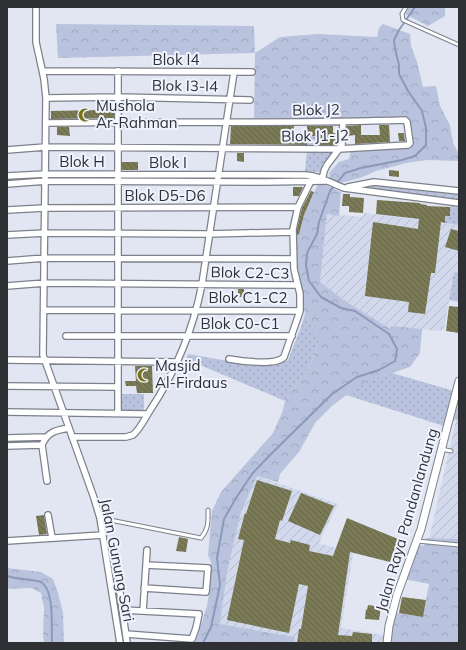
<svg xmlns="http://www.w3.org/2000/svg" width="466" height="650" font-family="Mulish,sans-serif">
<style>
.industrial{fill:url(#industrial-furrows)}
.grass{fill:url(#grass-dots)}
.forest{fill:url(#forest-crowns)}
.garden{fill:url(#garden-furrows)}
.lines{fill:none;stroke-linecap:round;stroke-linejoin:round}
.stream{stroke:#8c99bb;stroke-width:2}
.building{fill:url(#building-back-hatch)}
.service-casing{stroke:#7c808a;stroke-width:5}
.minor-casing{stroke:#7c808a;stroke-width:8}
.tertiary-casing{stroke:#7c808a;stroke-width:9}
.service{stroke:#fff;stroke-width:3}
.minor{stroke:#fff;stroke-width:5.5}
.tertiary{stroke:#fff;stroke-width:7}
.labels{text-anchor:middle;stroke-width:4;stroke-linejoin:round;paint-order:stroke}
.street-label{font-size:15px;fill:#2e3034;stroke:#eff3ff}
.poi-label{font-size:15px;fill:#2e3034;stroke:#eff3ff;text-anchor:start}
</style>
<defs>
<pattern id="industrial-furrows" width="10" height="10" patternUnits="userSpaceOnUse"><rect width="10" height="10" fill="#d2d9ec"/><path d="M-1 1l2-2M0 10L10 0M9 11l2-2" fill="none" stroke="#b5bbcb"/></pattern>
<pattern id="grass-dots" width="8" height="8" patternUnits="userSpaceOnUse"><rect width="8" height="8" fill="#b9c3de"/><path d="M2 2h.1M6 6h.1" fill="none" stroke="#9fa8bf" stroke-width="1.8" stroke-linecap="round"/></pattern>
<pattern id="forest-crowns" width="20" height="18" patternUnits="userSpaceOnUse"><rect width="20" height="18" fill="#b9c3de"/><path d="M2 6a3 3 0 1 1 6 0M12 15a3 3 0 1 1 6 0" fill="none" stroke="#9fa8bf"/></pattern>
<pattern id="garden-furrows" width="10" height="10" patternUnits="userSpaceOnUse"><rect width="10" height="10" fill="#b9c3de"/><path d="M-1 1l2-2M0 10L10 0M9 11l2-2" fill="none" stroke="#9fa8bf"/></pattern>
<pattern id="building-back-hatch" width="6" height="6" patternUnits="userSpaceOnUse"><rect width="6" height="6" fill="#7a7a56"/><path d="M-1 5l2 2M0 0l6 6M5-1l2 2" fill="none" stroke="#646448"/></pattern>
</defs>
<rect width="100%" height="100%" fill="#e2e6f2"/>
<path class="industrial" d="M364 213 459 225V273L454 272 444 330 437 331 392 326 389 328 347 302 320 282 327 214 363 217Z
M456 420H459V539H429Z
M257 476 338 504 319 543 353 553 341 628 384 635 382 643H294V638L220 624 227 572 241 512Z"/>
<path class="grass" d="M307 136H320V146L307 147Z
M331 150V155L324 163 320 172H305L307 151Z
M450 206 459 207V225L445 223V216H450Z
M454 272 459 273V302L449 300Z
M305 314 314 330 319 342 310 365 285 401 186 359 188 354 245 364H277L288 360 301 327Z
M392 373 454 391 444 426 346 395C359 384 376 378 392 373Z
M459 392V420H453Z
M121 394H144V411H121Z"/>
<path class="forest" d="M409 7H445V16L428 26 405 14Z
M56 24 254 26 255 53 280 37 318 34 377 37 379 28 383 24 410 34 411 46 417 62 423 87 436 86 440 106 450 125 453 143 459 154V161L427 160 406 163 376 171 360 178 340 183 330 178 329 173 339 162 349 159 351 151 412 147 413 136 409 119 254 118 255 53 58 58Z
M318 184H324L341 192 339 216 327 214 320 282 347 302 389 328 392 326 422 329 420 353 410 367 380 377 353 390 332 406 315 423 299 452 280 474 278 482 257 476 241 512 227 572 220 624 295 637 294 643H195L207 606 209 593 211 562 208 555 212 511 221 492 273 433 282 413 285 401 310 365 319 342 314 330 305 314 296 271 295 235 299 234 304 215Z
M426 538 459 539V643H390L393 622 397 613 423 616 429 584 404 579 419 545 424 546Z
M7 568 41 572 53 579 58 593 63 613 64 643H44L43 635 44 608 41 593 32 588 7 589Z"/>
<path class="garden" d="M50 176 112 177 114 178 51 179Z
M124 177H214L215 178V180L123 179Z
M223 177H301L302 178 222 180 221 178Z
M374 185 459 195V200L371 189V186Z
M108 546H109L123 643Z"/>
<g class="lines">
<path class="stream" d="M7 576C15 579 37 580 41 582 55 590 51 629 52 643
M203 643 211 627 220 585 217 558 224 519 236 498 252 474 269 456 332 394 357 377 379 370 395 361 397 349 389 334 355 311 341 308 321 297 309 281 306 265 307 253 317 234 319 222 330 191 345 173 361 168 402 160 415 156 426 145V128L422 111 408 91 399 74V65L395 49 394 40 399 30 415 7"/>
</g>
<path class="building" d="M101 110H114V118L51 119V111Z
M361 125V135H380L379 125H389L390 142 355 144V135L347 136V126Z
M231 126H294V136H307V145L230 144Z
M307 126H333V133H338V144L337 145H320V136H307Z
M57 127H69L70 136 57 135Z
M398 133H404L405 141H399Z
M237 153H244V162L237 161Z
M122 162H138V170H122Z
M389 170 399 171V177L389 176Z
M293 187H303L299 196H293Z
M311 191 314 192 304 215 299 234 297 235V229L302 208Z
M343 194H350V197L364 198 363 213 349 212V206H342Z
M377 200 420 203V204L427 205V206L450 207V216H445V223L441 222 435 273H431L425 314 408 312 409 302 365 296 373 222 418 229 419 219 376 214Z
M451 229 459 231V251L445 247Z
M238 289H244V297H238Z
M449 306 459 307V333L446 331Z
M135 366H152L153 393H137L136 386H126L125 381H136Z
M257 480 292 491 282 521 280 520 275 539 290 543 291 540 310 545 309 551 333 556 347 518 398 539 390 562 350 552 338 635 352 636 353 632 372 634V643H297L299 629H301L308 586 299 584 289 633 227 620 244 540 238 539 245 513 246 514Z
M301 493 334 506 320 535 288 521Z
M44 515 47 534 39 535 36 516Z
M179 537 188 539 186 552 176 551Z
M402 597 426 600 423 617 399 613Z
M368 605 381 607 379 620 365 619 366 609 367 610Z"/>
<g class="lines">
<g class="service-casing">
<path id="service" d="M406 7 402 14 403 20 459 45
M441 449 451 451
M100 518 201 538C209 528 208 522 208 510
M417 541 459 545"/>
</g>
<g class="minor-casing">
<path id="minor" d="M36 7V42L44 79 46 98 43 355 94 498 100 518 120 643
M43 71 252 72
M46 98 118 97 250 100
M7 150 45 147 339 149 408 145 410 143 407 122 405 120C285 124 166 121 46 123
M7 176 46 174 306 175C320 176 331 183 344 188L459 203
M322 181 324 171 327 165 342 145 343 122
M7 184 46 181 265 182 326 181
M348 187 374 182 459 191
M7 210 45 208 298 207
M7 235 45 233 207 234 293 232
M7 261 45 258 293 259
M7 286 45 283 298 285
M45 310 300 311
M66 336H292
M229 359C240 361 277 366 284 357L300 311V294L294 269 293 229 298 207 311 181
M7 360 177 362
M7 386 117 387
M7 412 147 414
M118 413V71
M72 437H126L133 435C140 429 144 420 149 412 175 373 193 331 202 284L234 72
M7 438 46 437
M7 446 42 445
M47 481 42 445C47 432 56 430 69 428
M48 515 52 538
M7 541 103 535
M114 550 127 643
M144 588 206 592 208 568 146 565
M123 610 199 614 196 628 192 639 126 634
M143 611 147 550"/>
</g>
<g class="tertiary-casing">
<path id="tertiary" d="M387 643 389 626 397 595 421 529 459 381"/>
</g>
<use href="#service" class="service"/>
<use href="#minor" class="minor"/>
<use href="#tertiary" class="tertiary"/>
</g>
<defs>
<g id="mosque-bare" transform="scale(1.08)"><path d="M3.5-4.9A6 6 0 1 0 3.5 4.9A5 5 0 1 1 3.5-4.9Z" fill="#777418" stroke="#eff3ff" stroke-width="2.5" paint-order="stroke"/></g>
</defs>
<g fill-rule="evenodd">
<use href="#mosque-bare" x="85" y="115"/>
<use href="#mosque-bare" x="144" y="375"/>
</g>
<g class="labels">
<g class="street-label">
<text x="176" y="65">Blok I4</text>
<text transform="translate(185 86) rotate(1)" y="5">Blok I3-I4</text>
<text transform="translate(316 110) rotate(-1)" y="5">Blok J2</text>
<text transform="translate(315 136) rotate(-1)" y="5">Blok J1-J2</text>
<text x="82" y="167">Blok H</text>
<text x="168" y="168">Blok I</text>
<text x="165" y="201">Blok D5-D6</text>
<text transform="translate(250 273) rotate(1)" y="5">Blok C2-C3</text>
<text x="248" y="303">Blok C1-C2</text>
<text x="240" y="329">Blok C0-C1</text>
<text transform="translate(407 520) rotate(-74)" y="5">Jalan Raya Pandanlandung</text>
<text transform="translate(117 560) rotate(79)" y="5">Jalan Gunung Sari</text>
</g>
<g class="poi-label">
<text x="96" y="111">Mushola<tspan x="96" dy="17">Ar-Rahman</tspan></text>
<text x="155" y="371">Masjid<tspan x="155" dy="17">Al-Firdaus</tspan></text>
</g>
</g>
<rect width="466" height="650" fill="none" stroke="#2e3034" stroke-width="16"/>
</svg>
